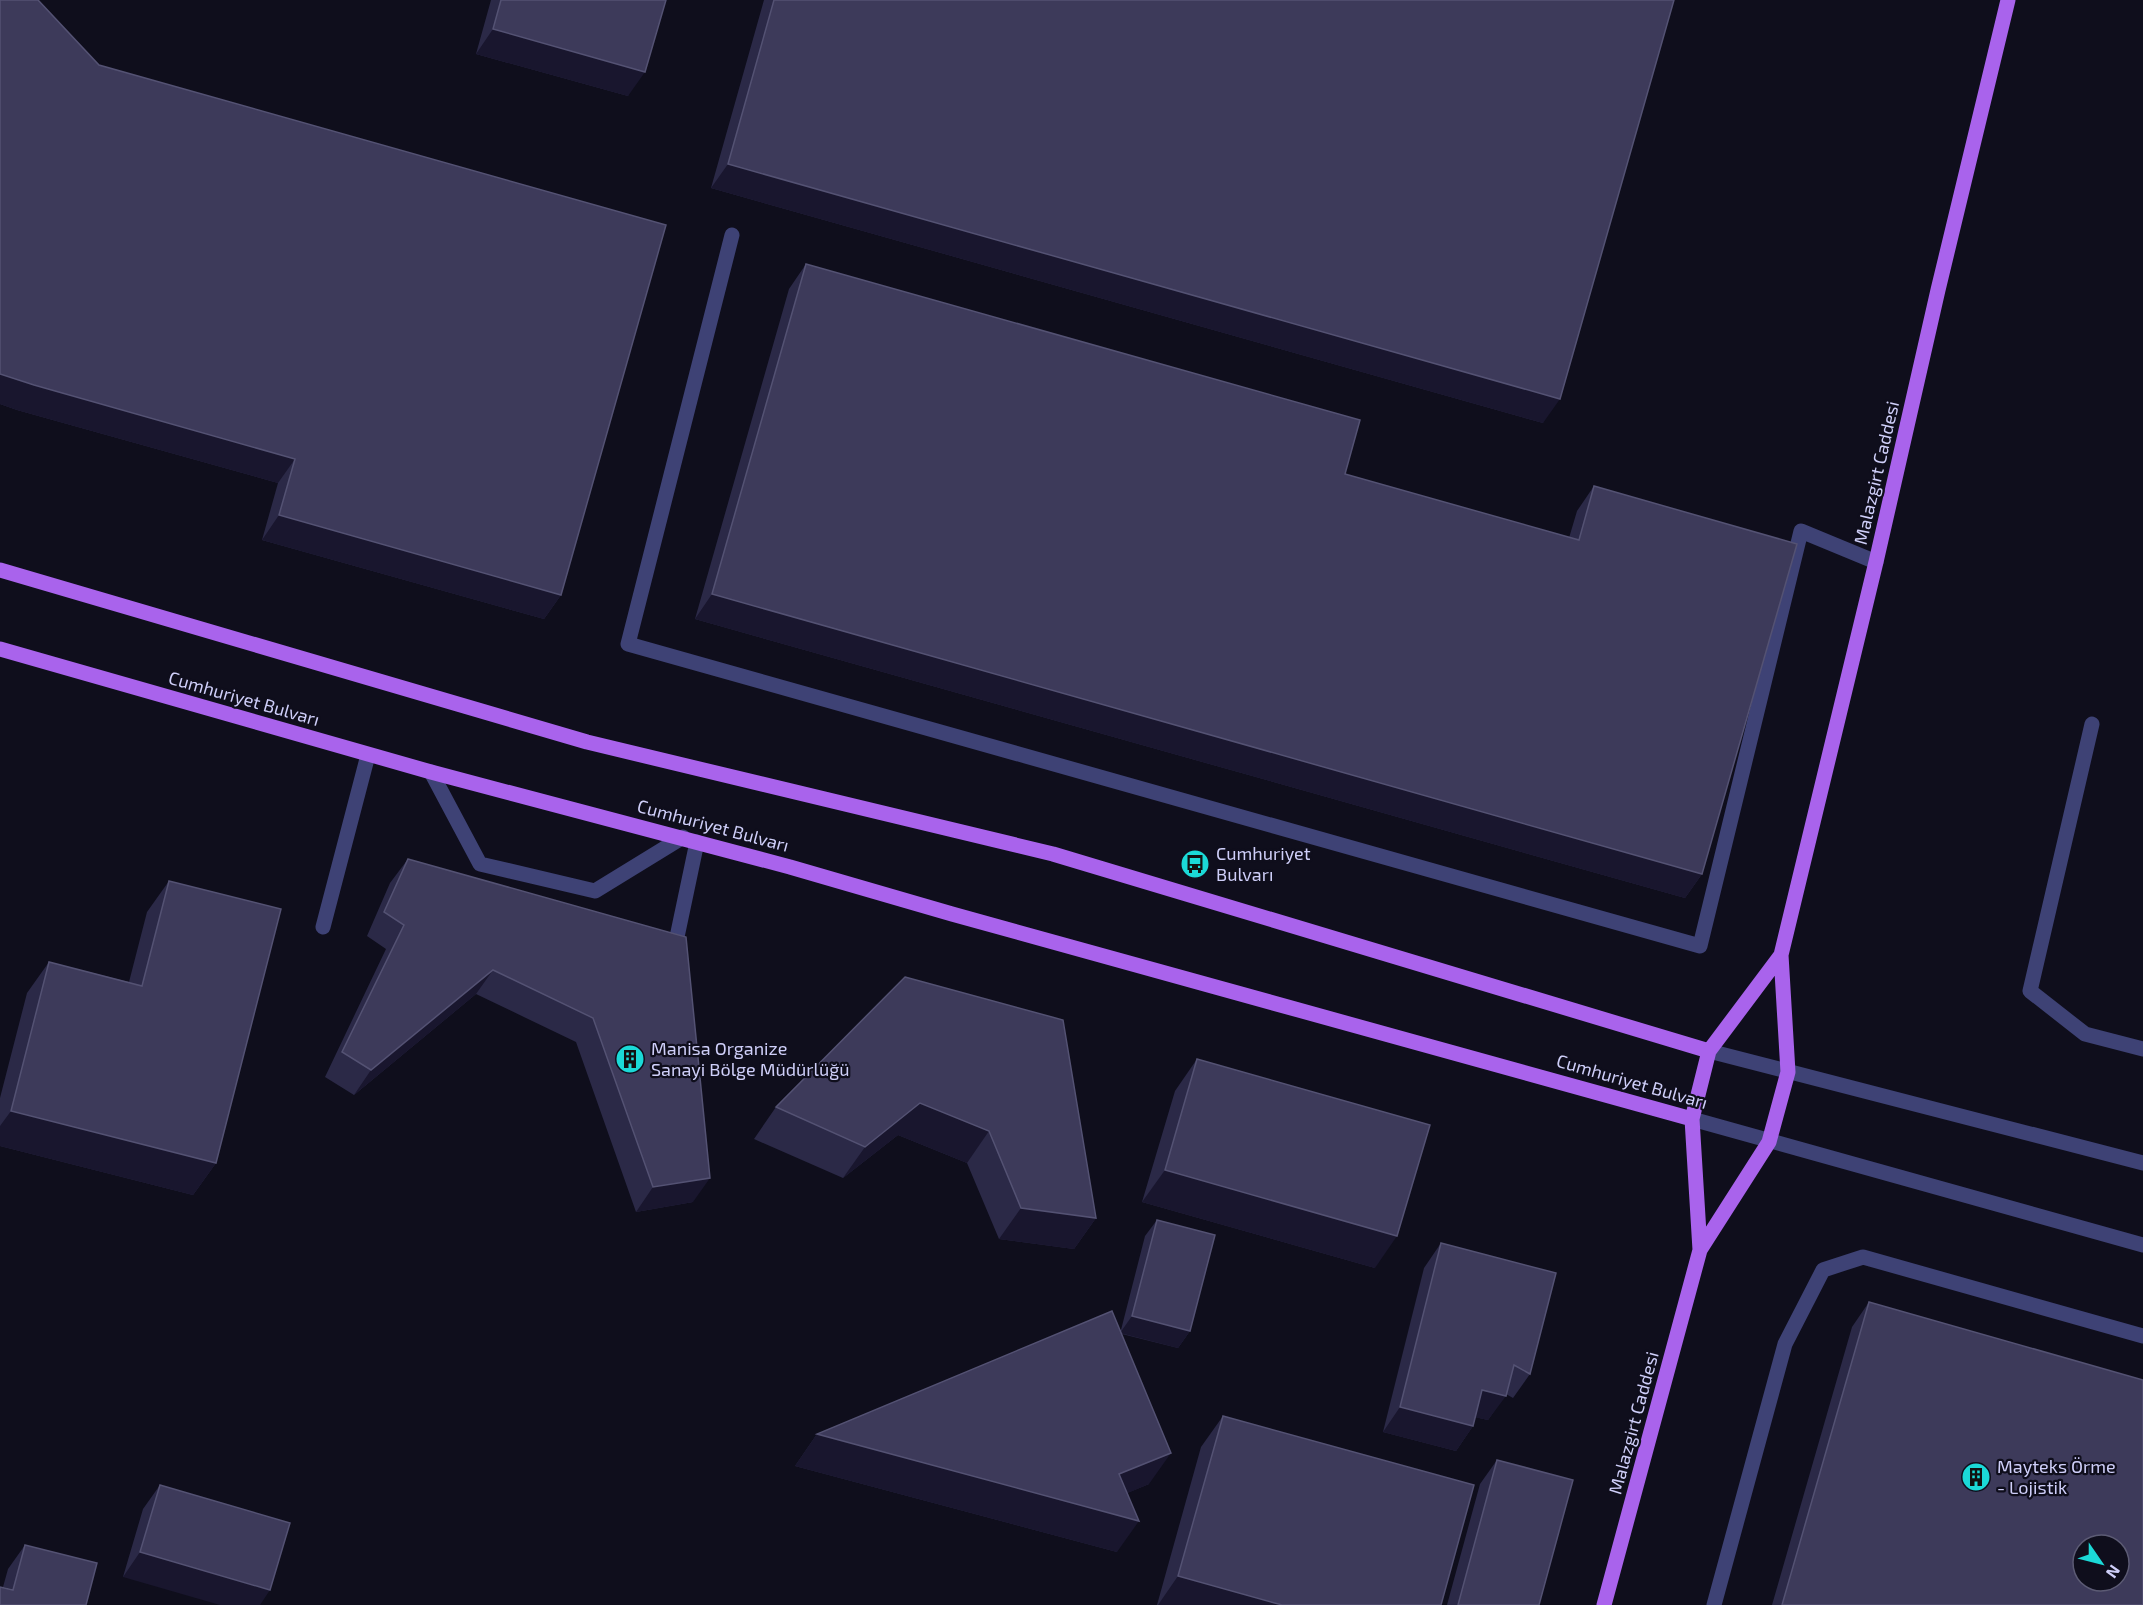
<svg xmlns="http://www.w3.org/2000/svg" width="2143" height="1605" font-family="'Exo 2',sans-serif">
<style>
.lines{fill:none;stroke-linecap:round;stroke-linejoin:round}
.minor{stroke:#3e4275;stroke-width:15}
.major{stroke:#a963ec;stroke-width:15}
.wall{fill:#2b2947}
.shaded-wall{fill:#19162e}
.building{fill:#3d3a5a;stroke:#545273;stroke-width:1.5;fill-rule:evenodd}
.labels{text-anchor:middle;stroke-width:4.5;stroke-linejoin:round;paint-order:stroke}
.street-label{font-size:18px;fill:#cfcff9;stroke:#0f0e1c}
.poi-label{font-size:18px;fill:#cfcff9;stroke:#0f0e1c;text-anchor:start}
</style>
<rect width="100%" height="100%" fill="#0f0e1c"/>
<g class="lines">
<path class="minor" d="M732 235 628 644 1700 946 1801 531 1876 562
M2092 724 2030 991 2085 1034 2143 1049
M431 772 480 864 595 891 683 837
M323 927 368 755
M679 954 677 937 697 842
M1709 1051 2143 1163
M1692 1119 2143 1245
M1714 1605 1785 1344 1823 1270 1863 1257 2143 1336"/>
<path class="major" d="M0 570 587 742 1053 854 1709 1051
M0 649 431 772 790 867 952 914 1692 1119
M1700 1250 1692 1119 1709 1051 1781 955
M1604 1605 1700 1250 1769 1142 1788 1072 1781 955 1876 562 1938 290 2008 0"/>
</g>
<path class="wall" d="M0 0 561 595 544 619 262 540 278 483 17 410 0 404Z
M491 0H666L628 96 476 54Z
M764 0H1674L1543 423 711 188Z
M806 264 1345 474 1569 538 1577 511 1594 486 1702 874 1685 898 695 619 789 289Z
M408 859 686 937 693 1202 636 1212 576 1042 476 994 354 1095 325 1077 386 949 367 936 390 883Z
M169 881 216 1163 193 1195 0 1146V1098L27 993 49 962 129 982 147 912Z
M905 977 1096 1218 1074 1249 999 1239 967 1163 898 1135 843 1178 754 1139 776 1107Z
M1197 1059 1375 1268 1142 1202 1175 1091Z
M1157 1220 1190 1331 1178 1348 1122 1334 1149 1484 1127 1493 1117 1552 795 1466 817 1434 1121 1330 1145 1236Z
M1441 1243 1530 1374 1513 1398 1506 1394 1488 1420 1475 1417 1473 1426 1456 1451 1383 1432 1424 1268Z
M1869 1302 2143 1605H1772L1852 1327Z
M1223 1416 1441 1605H1157L1201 1447Z
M1497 1460 1539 1605H1447L1480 1484Z
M160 1485 290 1523 123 1577 143 1509Z
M25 1545 86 1605 3 1587 8 1569Z"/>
<path class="shaded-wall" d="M493 29 645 72 628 96 476 54Z
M728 164 1560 399 1543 423 711 188Z
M0 374 295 459 278 483 17 410 0 404Z
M279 515 561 595 544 619 262 540Z
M712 594 1702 874 1685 898 695 619Z
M493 970 476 994 354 1095 371 1070Z
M920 1103 989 1131 967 1163 898 1135 843 1178 865 1147Z
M11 1111 216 1163 193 1195 0 1146V1126Z
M1165 1170 1397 1236 1375 1268 1142 1202Z
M710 1178 693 1202 636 1212 653 1187Z
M1021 1208 1096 1218 1074 1249 999 1239Z
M1132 1316 1190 1331 1178 1348 1120 1333Z
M1482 1390 1506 1396 1488 1420 1465 1415Z
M1400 1407 1473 1426 1456 1451 1383 1432Z
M817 1434 1139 1521 1117 1552 795 1466Z
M1171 1453 1149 1484 1097 1506 1119 1474Z
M140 1552 270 1590 260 1605H220L123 1577Z
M1178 1576 1282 1605H1158Z"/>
<path class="building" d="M0 0H38L99 65 666 225 561 595 279 515 295 459 34 385 0 374Z
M501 0H666L645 72 493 29Z
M774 0H1674L1560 399 728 164Z
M806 264 1360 420 1345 474 1579 540 1594 486 1797 544 1702 874 712 594Z
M408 859 686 937 710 1178 653 1187 593 1018 493 970 371 1070 342 1052 404 925 384 912Z
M169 881 281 909 216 1163 11 1111 49 962 142 986Z
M905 977 1063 1020 1096 1218 1021 1208 989 1131 920 1103 865 1147 776 1107Z
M1197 1059 1430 1125 1397 1236 1165 1170Z
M1157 1220 1215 1235 1190 1331 1132 1316Z
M1441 1243 1556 1273 1530 1374 1514 1365 1506 1396 1482 1390 1473 1426 1400 1407Z
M1869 1302 2143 1380V1605H1782ZM2083 1545H2119V1581H2083Z
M1112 1311 1171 1453 1119 1474 1139 1521 817 1434Z
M1223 1416 1474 1485 1441 1605H1282L1178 1576Z
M1497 1460 1573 1480 1539 1605H1458Z
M160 1485 290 1523 270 1590 140 1552Z
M25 1545 97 1563 86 1605H0V1587L13 1590Z"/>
<defs>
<g id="bus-disc" transform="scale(1.5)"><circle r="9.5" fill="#1bd9d7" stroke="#0f0e1c"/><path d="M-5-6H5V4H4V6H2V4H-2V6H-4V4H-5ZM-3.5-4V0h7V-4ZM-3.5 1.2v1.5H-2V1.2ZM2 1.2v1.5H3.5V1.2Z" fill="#111"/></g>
<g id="building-disc" transform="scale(1.5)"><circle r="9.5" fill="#1bd9d7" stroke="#0f0e1c"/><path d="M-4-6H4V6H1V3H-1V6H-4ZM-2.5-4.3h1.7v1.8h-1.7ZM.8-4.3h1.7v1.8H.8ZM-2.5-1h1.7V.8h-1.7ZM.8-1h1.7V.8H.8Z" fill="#111"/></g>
</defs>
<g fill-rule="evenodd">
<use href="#bus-disc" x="1195" y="864"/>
<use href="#building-disc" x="630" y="1059"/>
<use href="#building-disc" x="1976" y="1477"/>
</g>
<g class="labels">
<g class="street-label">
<text transform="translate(1877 473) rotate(-77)" y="6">Malazgirt Caddesi</text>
<text transform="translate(244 699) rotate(16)" y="6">Cumhuriyet Bulvarı</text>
<text transform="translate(713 826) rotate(15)" y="6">Cumhuriyet Bulvarı</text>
<text transform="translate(1632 1082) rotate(16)" y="6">Cumhuriyet Bulvarı</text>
<text transform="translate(1634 1423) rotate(-75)" y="6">Malazgirt Caddesi</text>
</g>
<g class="poi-label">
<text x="1216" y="860">Cumhuriyet<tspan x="1216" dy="21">Bulvarı</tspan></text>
<text x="651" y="1055">Manisa Organize<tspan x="651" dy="21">Sanayi Bölge Müdürlüğü</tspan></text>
<text x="1997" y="1473">Mayteks Örme<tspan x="1997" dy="21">- Lojistik</tspan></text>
</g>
</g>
<g transform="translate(2101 1563) rotate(125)"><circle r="28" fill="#0f0e1c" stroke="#5c5b74" stroke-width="1.5"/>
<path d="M0-4.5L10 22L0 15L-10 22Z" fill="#1bd9d7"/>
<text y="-9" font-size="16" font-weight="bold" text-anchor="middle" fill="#cfcff9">N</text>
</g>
</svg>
